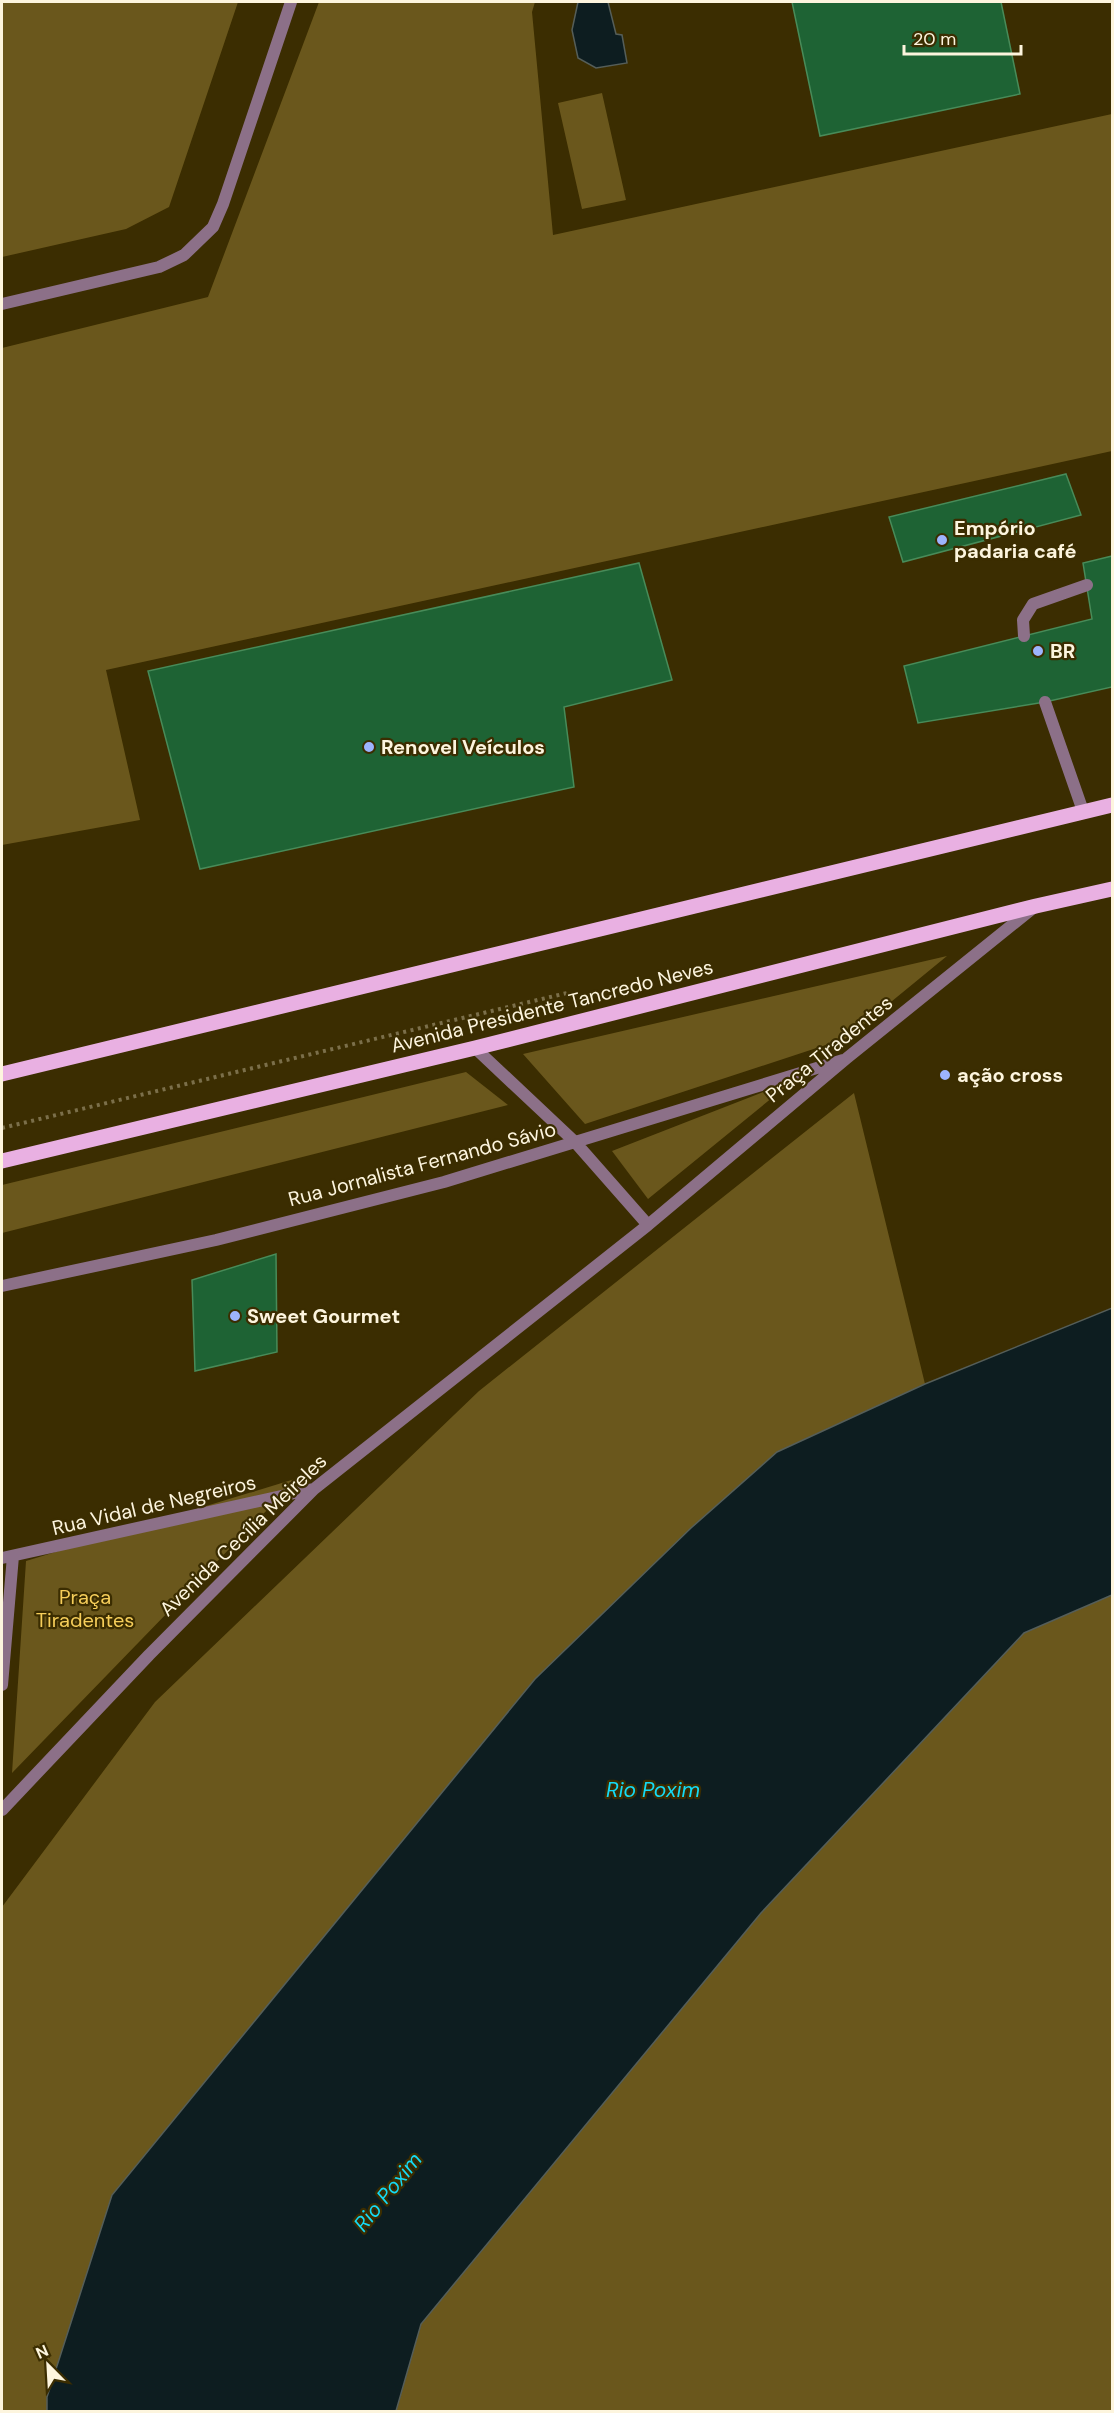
<svg xmlns="http://www.w3.org/2000/svg" width="1114" height="2413" font-family="'DM Sans',sans-serif">
<style>
.green{fill:#6a571c}
.water{fill:#0d1d20;stroke:#555e59;stroke-width:1.5}
.building{fill:#1e6334;stroke:#488b59;stroke-width:1.5}
.lines{fill:none;stroke-linecap:round;stroke-linejoin:round}
.path{stroke:#7b6f4a;stroke-width:4;stroke-dasharray:3 4.5;stroke-linecap:butt}
.service{stroke:#8c7088;stroke-width:12}
.minor{stroke:#8c7088;stroke-width:12}
.primary{stroke:#e9b0e2;stroke-width:15}
.poi-dot{fill:#9db4fd;stroke:#3b2d01;stroke-width:2}
.labels{text-anchor:middle;stroke-width:4.5;stroke-linejoin:round;paint-order:stroke}
.poi-label{font-size:20px;font-weight:bold;fill:#fdf5de;stroke:#3b2d01;text-anchor:start}
.street-label{font-size:20px;fill:#fdf5de;stroke:#3b2d01}
.park-label{font-size:20px;fill:#f6ce5a;stroke:#3b2d01}
.water-label{font-size:21px;font-style:italic;fill:#14dbf6;stroke:#3b2d01}
</style>
<rect width="100%" height="100%" fill="#3b2d01"/>
<path class="green" d="M2 2H238L169 207 126 229 2 257Z
M319 2H535L532 12 553 235 1112 114V451L106 670 140 820 2 845V348L208 297Z
M602 93 626 200 582 209 558 103Z
M947 956 847 1038 585 1124 523 1054Z
M466 1072 508 1105 2 1233V1185Z
M794 1080 648 1199 612 1151Z
M854 1093 925 1384 777 1452 112 2195 47 2397V2411H2V1907L155 1702 479 1391Z
M298 1478 12 1773 26 1561Z
M1112 1595V2411L396 2412 421 2324 761 1913 1024 1633Z"/>
<path class="water" d="M578 2H608L616 34 622 35 627 63 596 68 578 58 572 30Z
M1112 1308V1595L1024 1633 761 1913 421 2324 396 2411H47V2397L112 2195 535 1679 691 1528 777 1452 925 1384Z"/>
<path class="building" d="M792 2H1001L1020 94 820 136Z
M1066 474 1081 515 903 562 889 517Z
M1112 556V687L1045 702 918 723 904 666 1092 619 1083 563Z
M639 563 672 680 564 707 574 787 200 869 148 671Z
M276 1254 277 1352 195 1371 192 1280Z"/>
<g class="lines">
<path class="path" d="M2 1128 567 993"/>
<path class="service" d="M1024 636 1023 620 1033 604 1087 585
M1045 702 1083 811"/>
<path class="minor" d="M2 304 159 267 184 255 213 227 223 204 291 2
M475 1048 575 1142 648 1225
M2 1286 216 1240 444 1182 843 1060
M2 1558 313 1489
M2 1685 13 1556
M2 1810 149 1655 314 1489 648 1225 847 1058 1033 908"/>
<path class="primary" d="M2 1074 1112 805
M2 1161 475 1048 1036 906 1112 889"/>
</g>
<g class="poi-dot">
<circle cx="942" cy="540" r="6"/>
<circle cx="1038" cy="651" r="6"/>
<circle cx="369" cy="747" r="6"/>
<circle cx="945" cy="1075" r="6"/>
<circle cx="235" cy="1316" r="6"/>
</g>
<g class="labels">
<g class="poi-label">
<text x="954" y="535">Empório<tspan x="954" dy="23">padaria café</tspan></text>
<text x="1050" y="658">BR</text>
<text x="381" y="754">Renovel Veículos</text>
<text x="957" y="1082">ação cross</text>
<text x="247" y="1323">Sweet Gourmet</text>
</g>
<g class="street-label">
<text transform="translate(552 1006) rotate(-14)" y="7">Avenida Presidente Tancredo Neves</text>
<text transform="translate(829 1049) rotate(-39)" y="7">Praça Tiradentes</text>
<text transform="translate(422 1164) rotate(-15)" y="7">Rua Jornalista Fernando Sávio</text>
<text transform="translate(154 1505) rotate(-13)" y="7">Rua Vidal de Negreiros</text>
<text transform="translate(243 1535) rotate(-44)" y="7">Avenida Cecília Meireles</text>
</g>
<g class="park-label">
<text x="85" y="1604">Praça<tspan x="85" dy="23">Tiradentes</tspan></text>
</g>
<g class="water-label">
<text x="653" y="1797">Rio Poxim</text>
<text transform="translate(388 2192) rotate(-51)" y="7">Rio Poxim</text>
</g>
</g>
<rect width="1114" height="2413" fill="none" stroke="#fdf5de" stroke-width="6"/>
<g transform="translate(48 2365) rotate(336)" stroke="#3b2d01" stroke-width="4.5" paint-order="stroke">
<path d="M0-4.5L10 22L0 15L-10 22Z" fill="#fdf5de"/>
<text y="-9" font-size="16" font-weight="bold" text-anchor="middle" fill="#fdf5de">N</text>
</g>
<path d="M904 45v9h117v-9" fill="none" stroke="#fdf5de" stroke-width="3"/>
<text x="913" y="45" font-size="18" fill="#fdf5de" stroke="#3b2d01" stroke-width="4.5" paint-order="stroke">20 m</text>
</svg>
